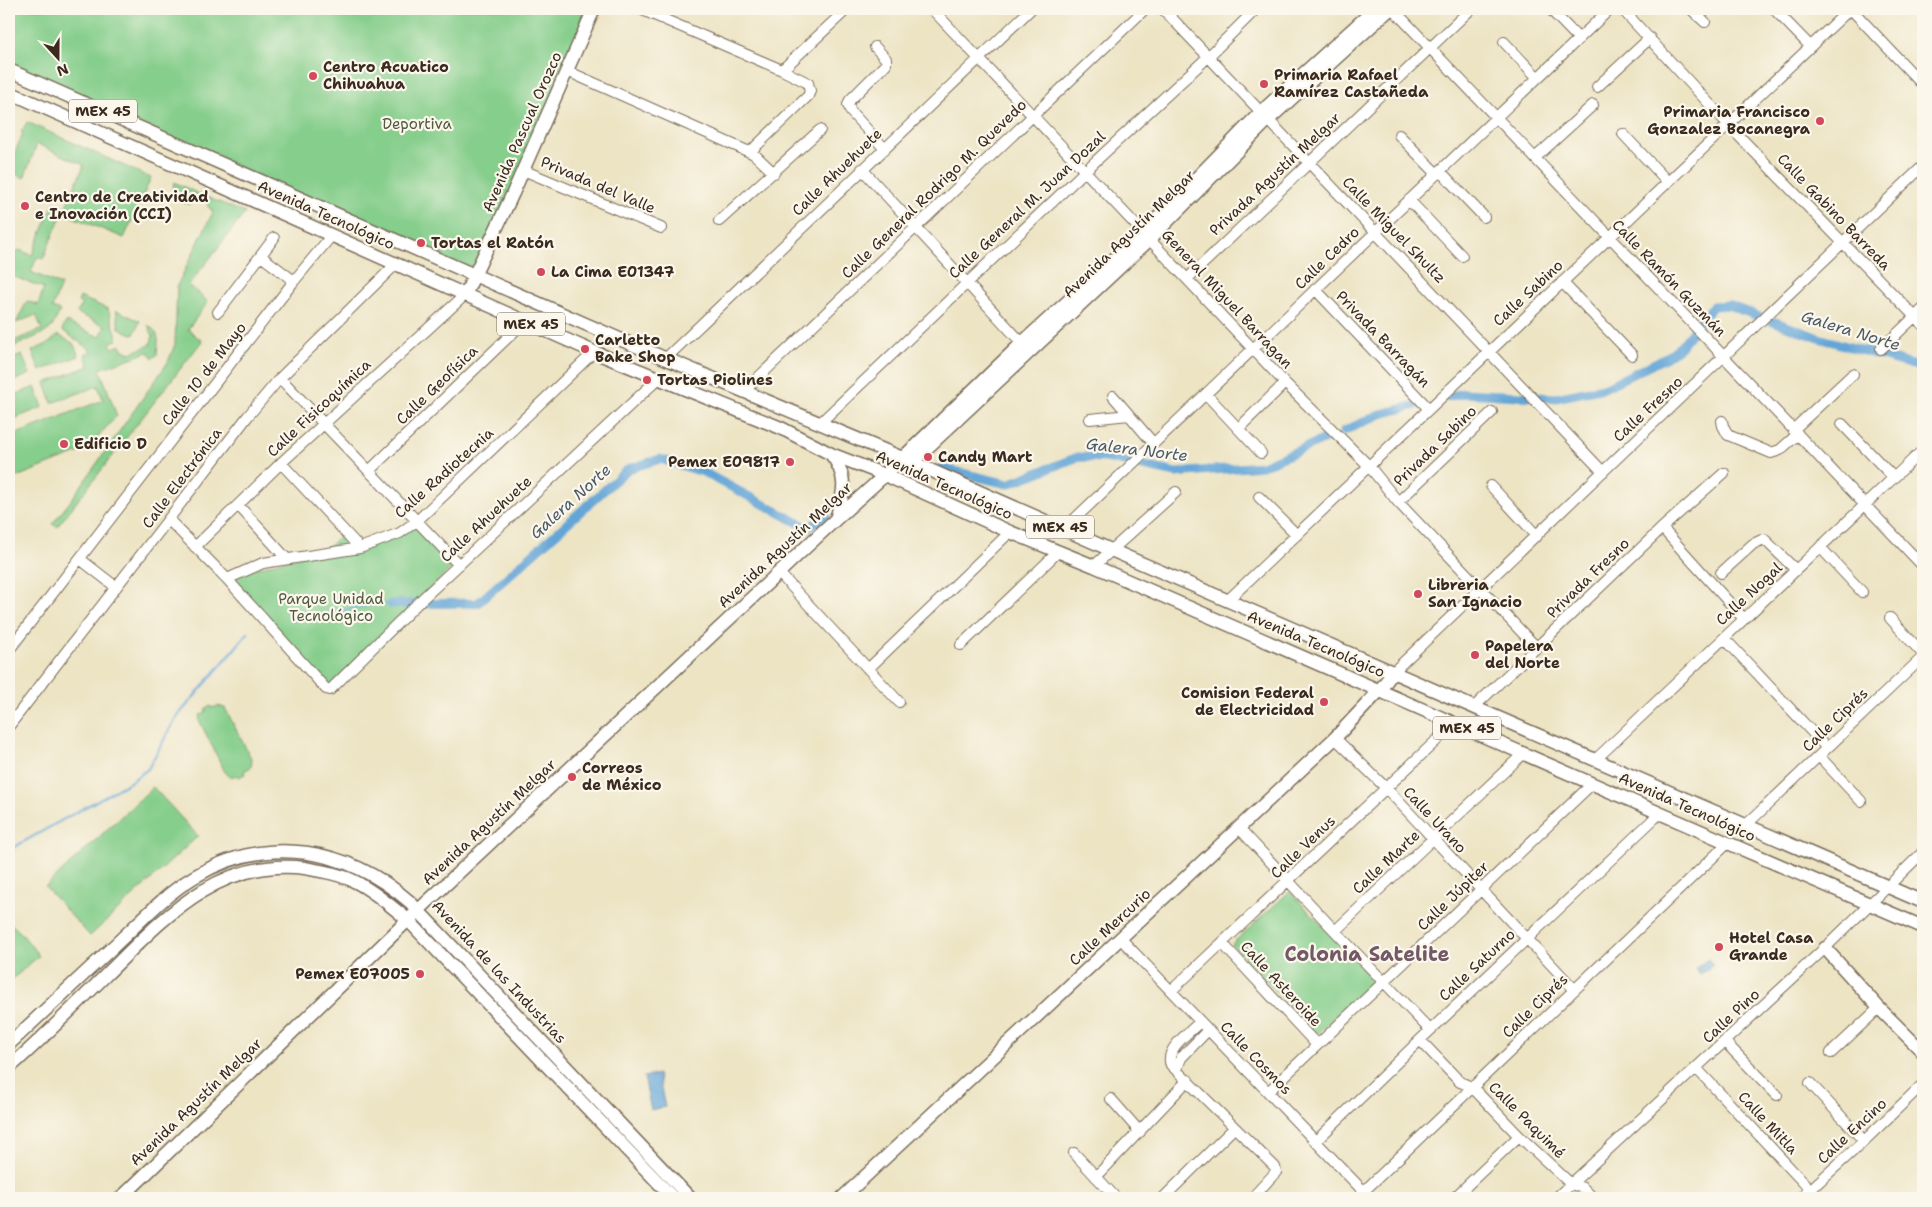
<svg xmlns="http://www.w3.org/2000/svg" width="1932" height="1207" font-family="'Shantell Sans',sans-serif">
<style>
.green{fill:#85ce8b;stroke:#607c54}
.water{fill:#63a5d7;stroke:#4f687a}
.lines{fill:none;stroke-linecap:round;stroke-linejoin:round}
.stream{stroke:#63a5d7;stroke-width:2.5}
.canal{stroke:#63a5d7;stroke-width:9}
.minor-casing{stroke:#796b58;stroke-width:12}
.major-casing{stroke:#796b58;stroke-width:15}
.minor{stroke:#fff;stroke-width:10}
.major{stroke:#fff;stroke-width:12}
.poi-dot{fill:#d1495b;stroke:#fbf7ec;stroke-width:2}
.labels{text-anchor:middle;stroke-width:4.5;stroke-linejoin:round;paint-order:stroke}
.shield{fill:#fbf7ec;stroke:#75685c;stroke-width:1}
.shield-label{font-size:14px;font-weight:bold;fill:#3b2a1e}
.poi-label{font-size:15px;font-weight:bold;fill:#3b2a1e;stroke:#fbf7ec;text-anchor:start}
.park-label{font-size:15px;fill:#515b3f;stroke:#fbf7ec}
.street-label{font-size:15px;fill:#3b2a1e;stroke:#fbf7ec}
.water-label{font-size:16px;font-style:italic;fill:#4b5b68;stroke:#fbf7ec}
.district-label{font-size:20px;font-weight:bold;fill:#735866;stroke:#fbf7ec}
</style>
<rect width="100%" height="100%" fill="#fbf7ec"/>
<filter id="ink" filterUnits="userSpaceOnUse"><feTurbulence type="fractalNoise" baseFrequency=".02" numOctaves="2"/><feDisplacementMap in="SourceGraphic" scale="10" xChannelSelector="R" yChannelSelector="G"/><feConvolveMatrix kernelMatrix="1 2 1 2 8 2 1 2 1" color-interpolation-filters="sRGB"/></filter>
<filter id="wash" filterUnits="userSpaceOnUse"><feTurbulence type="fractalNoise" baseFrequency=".0096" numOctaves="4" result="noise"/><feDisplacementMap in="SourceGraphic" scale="20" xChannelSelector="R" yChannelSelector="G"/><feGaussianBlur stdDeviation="1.12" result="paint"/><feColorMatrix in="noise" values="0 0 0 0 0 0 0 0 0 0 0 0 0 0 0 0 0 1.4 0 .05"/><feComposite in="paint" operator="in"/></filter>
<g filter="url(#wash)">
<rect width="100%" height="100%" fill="#ede4c4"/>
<path class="green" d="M9 9H594L475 274 9 70Z
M27 122 151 178 124 238 63 213 84 165 37 144 24 178 9 171V167L23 133 21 132Z
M174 182 201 195 196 201 189 204 179 202 172 193Z
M207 197 245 213 189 285 208 302 188 329 202 341 57 527 52 524 69 503 168 362 175 344 177 286 213 212 208 207Z
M54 203 65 207 43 259 37 257 31 272 61 285 52 308 60 311 52 327 46 332 9 349V343L42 329 36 315 16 323 27 301 38 305 44 288 9 275V258L19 250 32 255Z
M80 297 108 309 118 339 110 343 112 348 121 345 124 350 131 353 150 345 153 336 148 325C161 334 158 341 157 355L153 358 148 352 100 369 117 416 85 450 9 480V437L103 400 98 386 52 403 45 383 89 366 85 354 92 351 62 330 66 322 100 337 105 326 77 313 82 304 78 302Z
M116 310 140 321 134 335 119 328Z
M58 335 73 343 79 356 40 371 32 351 49 343Z
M22 355 30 374 9 383V360Z
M35 387 43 407 9 421V397Z
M418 521 455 564 329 689 226 577 327 548 344 532 357 545Z
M211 706 212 708 218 706 225 708 252 760 251 767 244 771 245 774 239 777 237 775 230 777 225 772 199 720 200 715 206 712 205 709Z
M153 787 198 836 90 936 45 887Z
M1290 891 1373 980 1316 1035 1232 944Z
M9 922 22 934 39 956 9 982Z"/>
<path class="water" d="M1708 959 1713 965 1700 975 1695 969Z
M658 1074 665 1107 651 1110 644 1077Z"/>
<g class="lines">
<path class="stream" d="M292 620 377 604H391
M9 850 130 782 148 769 176 718 248 633"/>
<path class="canal" d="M1770 320 1819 338 1923 368
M1447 397 1464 393 1556 398 1604 388 1665 358 1680 347 1713 306 1728 305 1760 317
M1344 431 1381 414 1416 405
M941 468 1008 484 1078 457 1106 458 1176 473 1262 466 1330 437
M391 604 478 603 628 469 660 459 703 472 808 528 826 516"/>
</g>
</g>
<g filter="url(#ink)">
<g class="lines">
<g class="minor-casing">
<path id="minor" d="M640 9 782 70 808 83 810 91 808 96 750 152
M932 9 1285 383 1369 466 1398 502 1537 648
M1163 9 1603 472
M1393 9 1923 566
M1550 9 1579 39
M1622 9 1738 135 1923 325
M1691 9 1705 22
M1774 9 1810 46
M1851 9 1923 85
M1504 42 1538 78
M875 47 886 59V64L850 100 848 105 851 112 884 148
M782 70 847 9
M567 71 754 154 774 173
M1597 87 1650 38
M1623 134 1668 182
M1399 135 1437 174
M1535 158 1593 105
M862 169 1022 343
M523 170 661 228
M1440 171 1484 217
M1409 200 1462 256
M719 221 820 130
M261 256 294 281
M1187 279 1471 9
M1562 282 1632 355
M1315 289 1429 409
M218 312 274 238
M1881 349 1923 309
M665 359 1031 9
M280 378 459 565
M744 391 1145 9
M1206 394 1261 453
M1113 396 1153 443
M1090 419 1129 415
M1722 421 1723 426 1728 435 1771 453 1780 450 1798 434
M820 423 1085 171 1209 56 1256 9
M1842 424 1894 478
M1239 428 1285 383
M1793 430 1853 374
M281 463 360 548
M370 470 525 321
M1491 486 1537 536
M1259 497 1297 535
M1398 502 1492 412
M238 505 287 559
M169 520 227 579 326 689 330 690 421 600 659 378
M1662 528 1744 619
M1064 529 1610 9
M195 547 281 463 465 295
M1820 547 1862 592
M80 559 116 587
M1094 566 1176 492
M779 573 899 702
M1721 573 1753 544 1764 539 1796 570
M227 579 263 563 360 548 400 533 418 520 594 352
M1228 600 1850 9
M1890 618 1923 654
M1724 638 1827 748
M961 645 1059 551
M9 650 294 281 332 235
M868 669 1010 532
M1393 672 1923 166
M1474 707 1662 528 1724 473
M9 726 248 416 280 378 396 264
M1335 738 1386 788 1574 989
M1819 756 1861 801
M1595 760 1923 450
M1746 825 1923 657
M1239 828 1335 931 1430 1030
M1335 931 1524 753
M1121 939 1370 1198
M1222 943 1317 1045
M1171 991 1455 723
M1200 1022C1190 1032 1164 1049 1171 1065L1275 1167 1276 1172 1252 1198
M1420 1040 1460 1082 1472 1087 1519 1136 1571 1184 1583 1188 1593 1198
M1725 1042 1777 1095
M1831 1053 1879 1008
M1177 1069 1181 1058 1208 1030
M1697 1069 1818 1198
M1810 1083 1864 1141
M1268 1092 1592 784
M1111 1099 1140 1132
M1316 1141 1420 1040 1660 813
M1074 1153 1116 1198
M1096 1177 1188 1080
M1363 1192 1728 843
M1163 1198 1234 1128
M1454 1198 1519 1136
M1556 1198 1825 948 1923 852
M1801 1198 1864 1141 1923 1084"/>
</g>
<g class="major-casing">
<path id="major" d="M9 70 624 341 912 462 1111 550 1923 902
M9 92 594 352 781 428 831 454 885 475 1010 532 1094 566 1728 843 1923 927
M465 295 513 193 594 9
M831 454C849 478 844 492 836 519
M906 465 912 462 1150 239 1268 120 1390 9
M1825 948 1879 1008 1923 1052
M9 1044C44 1011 79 979 114 946 140 922 164 895 194 877 267 833 348 848 410 902L690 1198
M9 1068C43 1038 75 1006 107 974 164 918 218 857 305 868 322 871 340 874 356 882 375 892 391 906 408 920L673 1198
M121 1198 408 920 836 519 885 475 1022 343 1144 232 1261 112 1375 9
M842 1198 1335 738 1380 690 1393 672"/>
</g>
<use href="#minor" class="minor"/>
<use href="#major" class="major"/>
</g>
</g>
<g class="poi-dot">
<circle cx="313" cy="76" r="5"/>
<circle cx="1264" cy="84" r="5"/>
<circle cx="1820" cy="121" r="5"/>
<circle cx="25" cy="206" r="5"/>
<circle cx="421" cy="243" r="5"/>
<circle cx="541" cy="272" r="5"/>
<circle cx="585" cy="349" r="5"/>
<circle cx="647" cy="380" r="5"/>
<circle cx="64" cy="444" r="5"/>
<circle cx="928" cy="457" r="5"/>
<circle cx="790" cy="462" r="5"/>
<circle cx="1418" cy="594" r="5"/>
<circle cx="1475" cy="655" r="5"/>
<circle cx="1324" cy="702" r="5"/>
<circle cx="572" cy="777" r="5"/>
<circle cx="1719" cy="947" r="5"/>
<circle cx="420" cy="974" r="5"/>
</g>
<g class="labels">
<g class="shield">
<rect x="69" y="99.5" width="68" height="23" rx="4"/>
<rect x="497" y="312.5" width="68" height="23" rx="4"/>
<rect x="1026" y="515.5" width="68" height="23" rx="4"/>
<rect x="1433" y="716.5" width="68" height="23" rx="4"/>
</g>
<g class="shield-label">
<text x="103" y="116">MEX 45</text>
<text x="531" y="329">MEX 45</text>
<text x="1060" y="532">MEX 45</text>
<text x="1467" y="733">MEX 45</text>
</g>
<g class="poi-label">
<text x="323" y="72">Centro Acuatico<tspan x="323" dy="17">Chihuahua</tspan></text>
<text x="1274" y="80">Primaria Rafael<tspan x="1274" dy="17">Ramírez Castañeda</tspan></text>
<text x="1810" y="117" text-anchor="end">Primaria Francisco<tspan x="1810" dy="17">Gonzalez Bocanegra</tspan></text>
<text x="35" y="202">Centro de Creatividad<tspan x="35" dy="17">e Inovación (CCI)</tspan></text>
<text x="431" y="248">Tortas el Ratón</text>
<text x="551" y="277">La Cima E01347</text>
<text x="595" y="345">Carletto<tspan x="595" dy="17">Bake Shop</tspan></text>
<text x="657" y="385">Tortas Piolines</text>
<text x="74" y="449">Edificio D</text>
<text x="938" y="462">Candy Mart</text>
<text x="780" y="467" text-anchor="end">Pemex E09817</text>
<text x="1428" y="590">Libreria<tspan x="1428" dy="17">San Ignacio</tspan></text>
<text x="1485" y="651">Papelera<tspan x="1485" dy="17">del Norte</tspan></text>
<text x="1314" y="698" text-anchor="end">Comision Federal<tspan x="1314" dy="17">de Electricidad</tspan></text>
<text x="582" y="773">Correos<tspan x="582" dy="17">de México</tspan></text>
<text x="1729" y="943">Hotel Casa<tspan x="1729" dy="17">Grande</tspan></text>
<text x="410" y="979" text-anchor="end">Pemex E07005</text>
</g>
<g class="park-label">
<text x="417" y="129">Deportiva</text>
<text x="331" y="604">Parque Unidad<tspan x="331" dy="17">Tecnológico</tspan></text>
</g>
<g class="street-label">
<text transform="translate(522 132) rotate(-66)" y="5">Avenida Pascual Orozco</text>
<text transform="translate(837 172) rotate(-44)" y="5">Calle Ahuehuete</text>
<text transform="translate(1275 174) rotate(-43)" y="5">Privada Agustín Melgar</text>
<text transform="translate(598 185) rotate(23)" y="5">Privada del Valle</text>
<text transform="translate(934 189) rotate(-44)" y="5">Calle General Rodrigo M. Quevedo</text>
<text transform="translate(1027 205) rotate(-43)" y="5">Calle General M. Juan Dozal</text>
<text transform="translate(1834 212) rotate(46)" y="5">Calle Gabino Barreda</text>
<text transform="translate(326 215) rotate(24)" y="5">Avenida Tecnológico</text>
<text transform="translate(1394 230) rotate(46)" y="5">Calle Miguel Shultz</text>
<text transform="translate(1129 234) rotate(-44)" y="5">Avenida Agustín Melgar</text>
<text transform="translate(1327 258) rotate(-44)" y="5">Calle Cedro</text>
<text transform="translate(1669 278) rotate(46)" y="5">Calle Ramón Guzmán</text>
<text transform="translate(1528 293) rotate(-43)" y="5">Calle Sabino</text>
<text transform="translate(1227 299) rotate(47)" y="5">General Miguel Barragan</text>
<text transform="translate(1383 339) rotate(46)" y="5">Privada Barragán</text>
<text transform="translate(204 374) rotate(-52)" y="5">Calle 10 de Mayo</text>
<text transform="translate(437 385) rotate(-44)" y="5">Calle Geofísica</text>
<text transform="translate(319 408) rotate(-43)" y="5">Calle Fisicoquímica</text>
<text transform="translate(1648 409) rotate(-43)" y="5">Calle Fresno</text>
<text transform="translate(1435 446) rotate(-44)" y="5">Privada Sabino</text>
<text transform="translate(444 473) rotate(-42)" y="5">Calle Radiotecnia</text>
<text transform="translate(182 478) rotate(-53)" y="5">Calle Electrónica</text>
<text transform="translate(944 485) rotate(24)" y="5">Avenida Tecnológico</text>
<text transform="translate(486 519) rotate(-43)" y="5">Calle Ahuehuete</text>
<text transform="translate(785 545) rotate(-43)" y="5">Avenida Agustín Melgar</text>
<text transform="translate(1588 578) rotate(-44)" y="5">Privada Fresno</text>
<text transform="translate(1749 594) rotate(-43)" y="5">Calle Nogal</text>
<text transform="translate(1316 644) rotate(23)" y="5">Avenida Tecnológico</text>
<text transform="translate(1835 720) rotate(-44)" y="5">Calle Ciprés</text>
<text transform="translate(1687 807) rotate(24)" y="5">Avenida Tecnológico</text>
<text transform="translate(1435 820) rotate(47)" y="5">Calle Urano</text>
<text transform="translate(489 822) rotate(-43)" y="5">Avenida Agustín Melgar</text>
<text transform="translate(1303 847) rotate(-44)" y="5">Calle Venus</text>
<text transform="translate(1386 862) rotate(-43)" y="5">Calle Marte</text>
<text transform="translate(1453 896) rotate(-44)" y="5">Calle Júpiter</text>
<text transform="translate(1110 927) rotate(-43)" y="5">Calle Mercurio</text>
<text transform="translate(1477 965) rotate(-43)" y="5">Calle Saturno</text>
<text transform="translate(499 972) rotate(47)" y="5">Avenida de las Industrias</text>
<text transform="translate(1281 984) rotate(47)" y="5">Calle Asteroide</text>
<text transform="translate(1535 1006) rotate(-44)" y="5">Calle Ciprés</text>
<text transform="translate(1731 1016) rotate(-43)" y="5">Calle Pino</text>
<text transform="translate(1256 1058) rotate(46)" y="5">Calle Cosmos</text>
<text transform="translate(196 1102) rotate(-44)" y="5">Avenida Agustín Melgar</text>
<text transform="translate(1527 1120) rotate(45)" y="5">Calle Paquimé</text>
<text transform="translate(1768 1123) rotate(47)" y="5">Calle Mitla</text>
<text transform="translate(1852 1131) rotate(-43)" y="5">Calle Encino</text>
</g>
<g class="water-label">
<text transform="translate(1851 330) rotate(17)" y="6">Galera Norte</text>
<text transform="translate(1137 449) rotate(7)" y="6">Galera Norte</text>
<text transform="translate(570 501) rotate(-42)" y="6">Galera Norte</text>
</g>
<g class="district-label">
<text x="1367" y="961">Colonia Satelite</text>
</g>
</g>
<rect width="1932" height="1207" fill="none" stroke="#fbf7ec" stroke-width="30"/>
<g transform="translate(58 58) rotate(159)" stroke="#fbf7ec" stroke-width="4" paint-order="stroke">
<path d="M0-4L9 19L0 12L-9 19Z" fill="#3b2a1e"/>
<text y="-8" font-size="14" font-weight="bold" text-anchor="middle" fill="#3b2a1e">N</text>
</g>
</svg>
